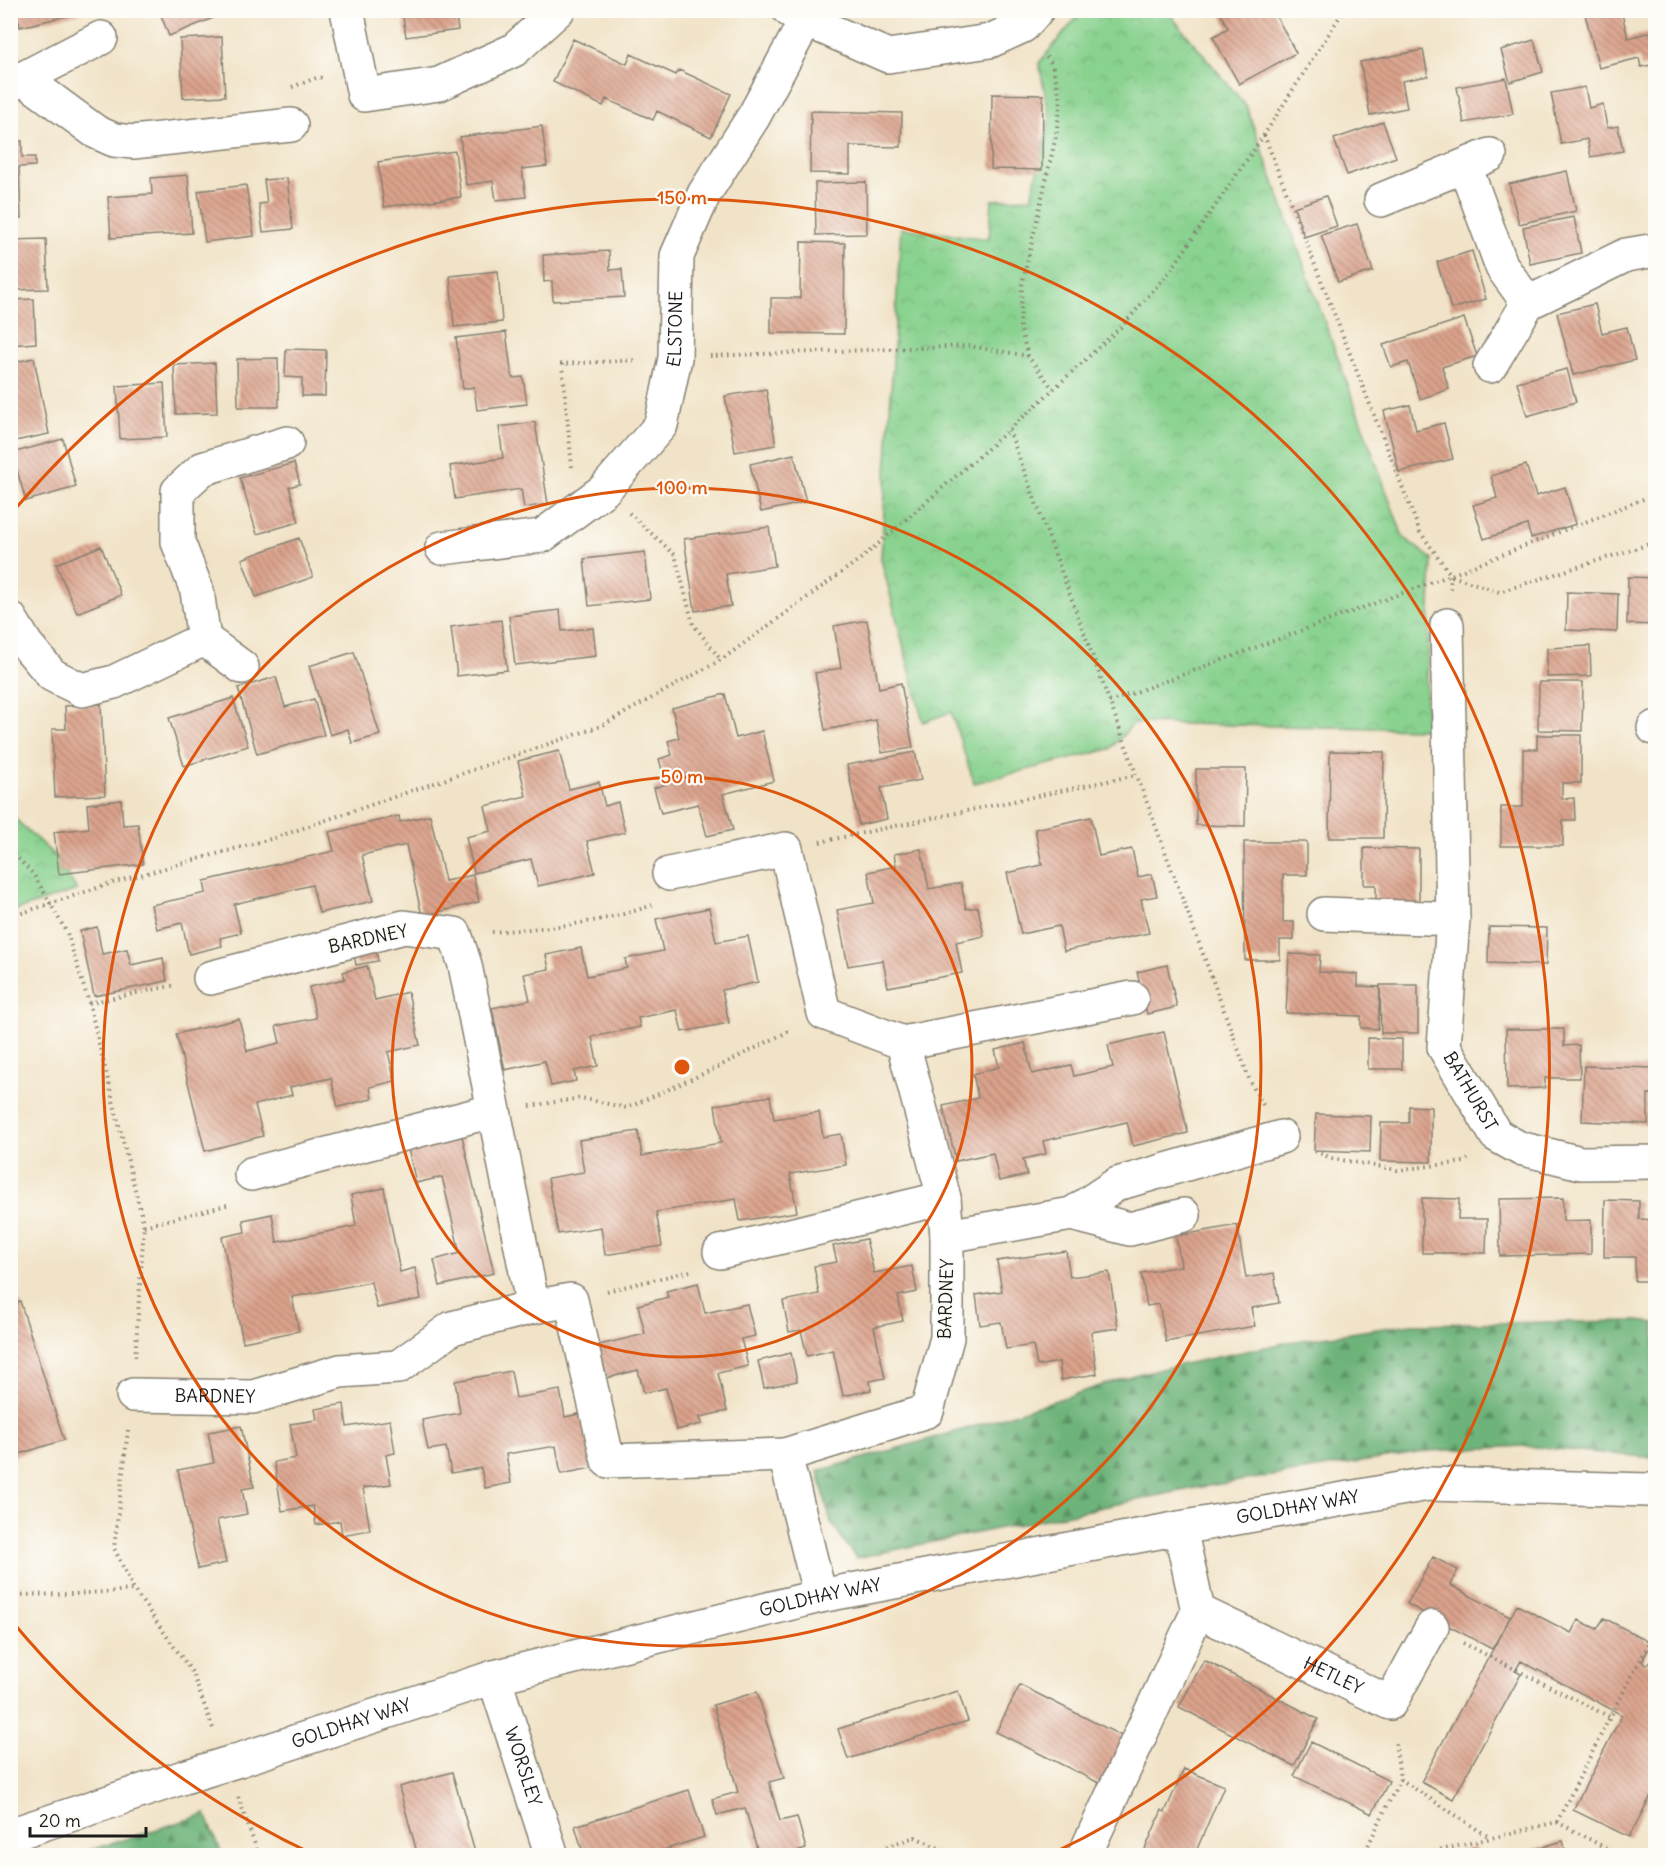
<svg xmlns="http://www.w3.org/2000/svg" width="1666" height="1866" font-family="Delius,sans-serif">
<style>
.forest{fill:url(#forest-firs);stroke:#45684b;stroke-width:1.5}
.park{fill:url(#park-crowns);stroke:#527756;stroke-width:1.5}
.building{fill:url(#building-back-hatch)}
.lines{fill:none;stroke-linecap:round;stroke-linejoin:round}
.minor-casing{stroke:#868072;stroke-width:36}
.path{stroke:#868072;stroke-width:4;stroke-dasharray:1.5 4.5;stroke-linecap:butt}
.minor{stroke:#fff;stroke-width:33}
.minor-bridge-casing{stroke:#868072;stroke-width:36;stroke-linecap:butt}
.minor-bridge{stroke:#fff;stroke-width:33}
.ring{fill:none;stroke:#de560d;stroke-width:3}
.labels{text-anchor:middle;stroke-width:4.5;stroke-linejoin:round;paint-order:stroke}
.street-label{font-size:18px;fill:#1c1c1c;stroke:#fdfcf7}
.centre{fill:#de560d;stroke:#fdfcf7;stroke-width:3}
.ring-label{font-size:18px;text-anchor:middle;font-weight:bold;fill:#de560d;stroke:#fdfcf7;stroke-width:4.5;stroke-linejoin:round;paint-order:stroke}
</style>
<defs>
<pattern id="forest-firs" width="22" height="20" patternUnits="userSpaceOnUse" patternTransform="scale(1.5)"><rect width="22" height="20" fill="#6eb47a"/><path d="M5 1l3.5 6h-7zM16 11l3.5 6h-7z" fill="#5a9263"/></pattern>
<pattern id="park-crowns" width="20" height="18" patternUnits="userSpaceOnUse" patternTransform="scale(1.5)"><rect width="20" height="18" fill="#89d28f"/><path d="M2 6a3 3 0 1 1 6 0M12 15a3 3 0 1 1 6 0" fill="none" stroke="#76b47b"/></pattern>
<pattern id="building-back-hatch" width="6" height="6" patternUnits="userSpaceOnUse" patternTransform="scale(1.5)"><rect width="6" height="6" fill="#dba38c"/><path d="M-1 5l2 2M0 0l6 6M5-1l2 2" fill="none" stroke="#b18472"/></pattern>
</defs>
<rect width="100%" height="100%" fill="#fdfcf7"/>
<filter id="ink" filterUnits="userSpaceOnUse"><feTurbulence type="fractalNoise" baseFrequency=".0167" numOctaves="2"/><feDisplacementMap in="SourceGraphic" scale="12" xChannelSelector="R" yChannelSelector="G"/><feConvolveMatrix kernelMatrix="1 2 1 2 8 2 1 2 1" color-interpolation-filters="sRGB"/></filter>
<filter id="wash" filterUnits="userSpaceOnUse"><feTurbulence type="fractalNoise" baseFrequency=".008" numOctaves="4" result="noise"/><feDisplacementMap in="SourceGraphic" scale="24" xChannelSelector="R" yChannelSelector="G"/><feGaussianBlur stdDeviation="1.35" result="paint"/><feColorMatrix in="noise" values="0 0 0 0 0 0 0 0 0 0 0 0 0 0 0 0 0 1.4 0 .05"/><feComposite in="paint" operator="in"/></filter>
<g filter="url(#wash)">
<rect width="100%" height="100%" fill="#f1e3c7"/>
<path class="forest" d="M1636 1321 1655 1323V1458L1524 1446 1430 1451 1195 1488 856 1558 831 1523 818 1471 979 1425 1137 1374 1289 1342 1411 1324Z
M206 1814 222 1855H74Z"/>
<path class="park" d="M1082 11H1167L1246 106 1403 537 1432 559 1425 729 1134 723 1110 749 974 783 951 712 923 722 881 559 901 228 989 239 992 200 1031 198 1050 118 1039 63Z
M10 814 57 858 77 890 11 912Z"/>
<g id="blocks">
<path class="building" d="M16 10H88V11L20 27Z
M159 10H216L218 16 169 36Z
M402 10H455L458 30 406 37Z
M1223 10H1273L1296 53 1239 84 1213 37 1228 28 1220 12Z
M1584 10H1621L1628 38 1651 32 1656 52V64L1641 67 1639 58 1599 68Z
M222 37 225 96 183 98 180 39Z
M573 39 627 64 631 54 676 75 679 70 731 94 711 137 657 111 653 120 606 99 603 106 553 82Z
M1534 40 1543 72 1510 82 1501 50Z
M1423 50 1428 76 1402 81 1407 108 1370 115 1360 62Z
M1506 78 1513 114 1464 123 1457 87Z
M1585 87 1589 108 1603 104 1607 128 1618 126 1623 151 1591 157 1587 139 1561 144 1551 93Z
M992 94 1043 95 1042 170 991 169Z
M811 111 902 113 901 147 850 146V174L810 173Z
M1383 122 1396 157 1347 175 1334 139Z
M542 126 547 166 522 169 526 197 496 200 493 181 466 185 460 137Z
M10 141H22V157H35V166L19 167 21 218 10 219Z
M455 151 461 197 384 207 378 162Z
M1567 171 1576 211 1519 224 1509 184Z
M188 175 192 233 111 238 108 197 152 194 151 178Z
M287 178 293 229 263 232 259 204 267 203 264 180Z
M866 182 867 234 816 235 815 183Z
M246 185 254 236 205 242 198 191Z
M1326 196 1337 226 1304 237 1294 207Z
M1574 217 1581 253 1530 264 1523 227Z
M1357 224 1373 271 1338 282 1321 235Z
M46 239 48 289 10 290V240Z
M801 242 845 243 844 334 771 333V298H800Z
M609 251 610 270 622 269 624 297 553 301 552 281 544 282 543 255Z
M1472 251 1486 299 1451 309 1437 262Z
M498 271 502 322 454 327 450 276Z
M34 299 36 343 10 345V300Z
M1595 304 1602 333 1627 327 1635 360 1573 375 1557 313Z
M1464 318 1477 356 1442 367 1449 389 1420 399 1408 362 1391 367 1383 345Z
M506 332 512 378 523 377 527 404 477 410 474 387 463 389 456 338Z
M286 349 326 350 325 396H302V378L285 377Z
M34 358 49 434 10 442V363Z
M278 358 279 407H238L237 359Z
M215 363 217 413 176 414 174 365Z
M1567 369 1576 402 1527 416 1517 382Z
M164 383 167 437 120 439 117 386Z
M766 389 776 445 735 452 725 396Z
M1410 405 1416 430 1444 423 1453 459 1399 472 1384 411Z
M535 422 548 504 524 508 521 489 455 499 450 466 503 458 499 427Z
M63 439 76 487 26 501 12 453Z
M794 454 806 502 761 512 750 464Z
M294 463 300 484 289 487 299 522 257 534 240 478Z
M1526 465 1536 496 1565 487 1576 524 1531 538 1527 525 1484 539 1473 505 1497 498 1491 476Z
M769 527 775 566 726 574 731 606 695 611 684 539Z
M299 538 313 577 256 597 242 559Z
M101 546 121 595 77 613 56 564Z
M645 552 650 599 589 606 584 559Z
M1628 577 1656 578V625L1627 624Z
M1567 592 1618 594 1617 632 1566 630Z
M560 610 562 631 593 628 596 656 515 665 509 616Z
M501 620 507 670 457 676 451 627Z
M867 620 879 688 901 683 913 748 882 753 876 720 825 730 815 673 841 668 834 626Z
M1590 646 1591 676 1547 677V648Z
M354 652 380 735 352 743 348 729 330 735 309 666Z
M276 677 285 707 314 699 324 735 257 754 238 688Z
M1539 682H1583L1582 731 1538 730Z
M725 694 736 738 762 731 774 781 723 794 733 830 707 836 698 804 661 813 654 788 666 784 659 759 672 755 668 741 679 738 672 708Z
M233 698 248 746 184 766 169 718Z
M101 704 105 795 55 797 52 729H66L65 706Z
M1537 735H1581V783H1562V799L1574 798 1575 820H1563V846H1501V807H1523V749H1537Z
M559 751 569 789 599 782 605 806 618 802 625 832 587 841 595 873 538 886 531 859 474 873 466 837 491 831 485 806 526 796 518 761Z
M1330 751 1384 752 1383 838H1329Z
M915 752 921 780 881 788 887 819 859 825 847 765Z
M1196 769H1246L1245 826 1196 825Z
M121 800 123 825 138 824 143 864 59 874 54 832 89 828 87 804Z
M430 815 445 881 473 875 479 902 422 916 406 845 362 855 373 901 319 913 312 885 234 904 241 933 220 938 222 946 189 954 182 923 157 929 151 905 206 893 204 881 334 851 329 832 399 816 400 822Z
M1091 817 1099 856 1132 849 1138 877 1152 874 1157 896 1141 899 1149 933 1064 951 1059 926 1021 934 1007 873 1042 865 1035 829Z
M1244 842H1307V875H1283V922H1294V940H1280V960H1245Z
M1364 848 1419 849V908H1376V885H1364Z
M921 849 929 889 961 883 966 909 978 907 984 936 956 942 962 973 888 987 883 960 848 966 837 910 874 903 868 872 896 866 894 854Z
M709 908 716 942 748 936 758 982 722 990 729 1023 682 1032 677 1010 638 1018 640 1027 592 1037 598 1066 574 1071 576 1081 551 1086 545 1061 505 1070 492 1008 530 1000 524 974 549 969 546 955 581 948 587 976 627 968 625 959 663 951 656 919Z
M97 927 102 954 127 949 131 965 163 958 167 981 94 996 80 931Z
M1489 927 1547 928 1546 965 1488 963Z
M375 943 378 961 356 965 353 947Z
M1289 954 1320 955 1319 972 1358 974V986L1380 987 1378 1029 1361 1028V1016L1286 1013Z
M1167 965 1177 1007 1147 1014 1137 972Z
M367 966 375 1000 408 992 420 1045 388 1052 395 1081 370 1087 372 1099 338 1107 331 1078 290 1087 292 1095 255 1105 263 1136 205 1151 176 1034 239 1019 247 1051 280 1043 276 1026 316 1018 309 987 345 979 343 972Z
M1380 985H1418V1033H1381Z
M1506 1029H1564V1046L1579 1045 1580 1078H1545V1088L1507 1089Z
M1164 1032 1188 1133 1133 1146 1127 1122 1043 1141 1046 1154 1023 1159 1027 1175 999 1181 993 1153 956 1161 943 1106 978 1098 973 1074 999 1067 995 1050 1025 1043 1032 1074 1071 1065 1074 1076 1113 1067 1108 1045Z
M1368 1038 1402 1039V1069H1368Z
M1584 1066 1656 1068V1094H1648V1124L1582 1121Z
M770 1096 774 1119 819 1112 823 1137 841 1134 846 1165 790 1174 797 1212 740 1221 736 1199 656 1212 662 1246 605 1255 601 1227 558 1234 548 1178 584 1172 579 1140 638 1131 642 1156 721 1143 715 1105Z
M1409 1106 1431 1107V1162L1380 1161 1381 1123H1409Z
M1316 1114 1371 1116 1370 1152 1314 1150Z
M462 1136 494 1273 440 1286 434 1260 460 1253 442 1177 416 1183 408 1148Z
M384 1188 400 1272 415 1268 421 1299 377 1308 371 1282 292 1297 299 1331 243 1342 222 1237 245 1232 243 1220 272 1214 277 1242 356 1226 351 1195Z
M1422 1198 1459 1199 1458 1219H1487L1486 1253H1422Z
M1563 1198V1221L1591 1220V1254L1500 1256 1499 1199Z
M1605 1200 1639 1201V1219L1656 1220V1281H1635V1257H1604Z
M1237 1225 1246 1278 1274 1273 1279 1303 1251 1308 1255 1326 1166 1342 1159 1304 1147 1306 1141 1273 1181 1266 1176 1236Z
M866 1239 874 1273 912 1266 917 1292 898 1296 903 1321 874 1327 885 1378 870 1381 871 1390 843 1396 833 1350 807 1356 801 1330 789 1332 783 1301 819 1294 814 1266 837 1262 833 1246Z
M1066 1251 1070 1277 1109 1272 1118 1328 1091 1332 1097 1374 1061 1380 1059 1362 1037 1366 1033 1345 1006 1349 1001 1322 980 1325 976 1295 1002 1291 997 1261Z
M698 1283 705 1313 747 1304 755 1336 741 1339 748 1366 718 1373 727 1411 700 1417 702 1424 676 1430 666 1388 644 1393 638 1370 607 1378 599 1345 645 1334 638 1305 668 1297 666 1291Z
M20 1301 64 1440 10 1457V1304Z
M791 1353 797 1381 764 1388 758 1361Z
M511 1371 516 1398 560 1390 565 1417 583 1413 592 1468 561 1474 556 1446 506 1454 511 1483 485 1488 481 1468 451 1473 446 1447 428 1450 422 1420 460 1413 455 1381Z
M344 1404 347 1427 390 1420 395 1453 386 1455 391 1484 363 1488 370 1530 342 1535 340 1521 316 1525 313 1506 282 1511 274 1462 296 1458 290 1424 317 1420 315 1409Z
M241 1426 254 1487 242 1489 247 1514 217 1520 226 1563 198 1569 178 1470 214 1463 208 1432Z
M1433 1557 1458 1570 1450 1585 1510 1617 1492 1649 1407 1604Z
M1517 1605 1571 1633 1578 1620 1597 1629 1604 1618 1652 1643 1642 1661 1648 1665 1656 1651V1786L1629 1837 1573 1810 1622 1715 1521 1661 1515 1671 1521 1674 1453 1799 1421 1782Z
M1204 1660 1318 1719 1294 1766 1179 1707Z
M1020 1685 1128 1739 1105 1786 996 1732Z
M958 1691 968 1721 848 1759 838 1729Z
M757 1692 784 1778 769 1782 780 1821 797 1817 806 1849 783 1856H759L745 1808 717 1815 712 1799 738 1792 713 1705Z
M1311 1742 1389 1781 1372 1814 1294 1776Z
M1184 1769 1224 1786 1194 1856H1142L1162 1810 1165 1812Z
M452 1772 476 1856H418L399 1787Z
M689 1790 704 1837 645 1856H584L575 1826Z
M1563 1841 1567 1856H1514V1855Z
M1475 1847 1478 1856H1450L1449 1855Z"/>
</g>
</g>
<g filter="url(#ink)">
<use href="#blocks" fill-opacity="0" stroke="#868072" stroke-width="1.5"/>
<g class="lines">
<g class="minor-casing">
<g id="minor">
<path d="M347 10 364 95 439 84 514 50 558 10"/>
<path d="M789 10 806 20 888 56 990 41 1023 26 1037 10"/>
<path d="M24 79 96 132 114 140 133 142 291 125"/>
<path d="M10 85 101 38"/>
<path d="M1465 166 1502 267 1528 303"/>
<path d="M1381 200 1490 155"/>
<path d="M1490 366 1528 303 1626 255 1656 250"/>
<path id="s1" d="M442 548 542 536 604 490 661 425 675 358 677 256 704 194 754 116 806 20"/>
<path d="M10 618 26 644 52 675 82 690 114 682 204 639"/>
<path id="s2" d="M1447 625 1453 919 1444 1047 1496 1135 1519 1148 1581 1163 1656 1162"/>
<path d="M242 667 204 639 197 591 178 542V491L202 469 287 443"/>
<path d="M1654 728H1656"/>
<path d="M669 874 786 849 824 1013 903 1043 944 1198 947 1236V1338L927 1411 785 1455"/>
<path d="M1324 914 1453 919"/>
<path d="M210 978 404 927 455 934 465 965 533 1307 571 1300 608 1461 785 1455 820 1596"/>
<path d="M903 1043 1132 998"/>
<path d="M251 1174 492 1111"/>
<path d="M1072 1214 1117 1184 1281 1137"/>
<path d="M947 1236 1072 1214 1130 1229 1184 1215"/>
<path d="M720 1252 944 1198"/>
<path id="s3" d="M133 1395 253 1397 340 1371 398 1367 452 1328 533 1307"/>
<path id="s4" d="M1198 1611 1390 1703 1432 1627"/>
<path id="s5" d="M494 1677 552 1856"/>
<path id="s6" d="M239 1760 494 1677 820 1596 1180 1528 1428 1484 1649 1490 1656 1492"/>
<path d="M10 1835 184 1777"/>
<path d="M1084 1856 1198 1611 1180 1528"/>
</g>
</g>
<path class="path" d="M292 87 319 77 325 79
M1264 135 1420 532 1451 575 1450 589
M710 356 969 346 1028 356 1053 389
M1028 356 1020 327 1022 285 1056 136 1061 100 1052 64 1044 54
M1009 430 1250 1081 1263 1105
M572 467 562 364 637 360
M629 513 675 555 693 624 721 660
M1452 576 1499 592 1656 542
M1109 702 1451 575 1656 494
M820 842 1136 775
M10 850 34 875 67 933 89 1003 144 1226 135 1359
M10 917 115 882 274 838 601 726 721 660 863 557 1009 430 1123 325 1171 270 1264 135 1344 10
M492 932C546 928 601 924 652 905
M89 1003 176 985
M530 1106 581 1098 627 1108 718 1067 791 1030
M1315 1151 1331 1158 1397 1170 1464 1162 1468 1159
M144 1226 231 1204
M607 1291 690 1271
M128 1430 114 1548 134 1590 192 1672 214 1731
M10 1595 73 1594 134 1590
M1463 1643 1610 1717 1656 1630
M1400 1779 1489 1837
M238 1797 259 1856
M1557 1822 1621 1856
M858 1856 915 1837 956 1856
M1363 1856 1400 1779 1395 1739
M1417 1856 1557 1822 1610 1717"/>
<use href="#minor" class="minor"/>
<g class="minor-bridge-casing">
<path id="minor-bridge" d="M184 1777 239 1760"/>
</g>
<use href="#minor-bridge" class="minor-bridge"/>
</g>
</g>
<g class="ring">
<circle cx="682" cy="1067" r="290"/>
<circle cx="682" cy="1067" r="579"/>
<path d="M315 1855A869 869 0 0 1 11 1620M11 514A869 869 0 1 1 1049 1855"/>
</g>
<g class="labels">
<g class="street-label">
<text dy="6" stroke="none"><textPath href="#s1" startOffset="362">ELSTONE</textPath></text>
<text transform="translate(368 939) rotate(-12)" y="6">BARDNEY</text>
<text dy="6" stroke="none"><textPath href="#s2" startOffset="474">BATHURST</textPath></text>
<text transform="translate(946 1299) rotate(-88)" y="6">BARDNEY</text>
<text dy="6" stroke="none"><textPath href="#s3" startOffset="82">BARDNEY</textPath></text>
<text dy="6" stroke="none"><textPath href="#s6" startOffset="1090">GOLDHAY WAY</textPath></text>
<text dy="6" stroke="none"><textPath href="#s6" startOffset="604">GOLDHAY WAY</textPath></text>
<text dy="6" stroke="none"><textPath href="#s4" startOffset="150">HETLEY</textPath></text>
<text dy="6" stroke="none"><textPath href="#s6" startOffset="118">GOLDHAY WAY</textPath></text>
<text dy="6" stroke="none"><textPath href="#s5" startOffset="94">WORSLEY</textPath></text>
</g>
</g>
<circle cx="682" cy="1067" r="9" class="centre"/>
<g class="ring-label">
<text x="682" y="204">150 m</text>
<text x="682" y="494">100 m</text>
<text x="682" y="783">50 m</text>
</g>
<rect width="1666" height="1866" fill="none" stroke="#fdfcf7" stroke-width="36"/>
<path d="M30 1827v9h116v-9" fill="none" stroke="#1c1c1c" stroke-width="3"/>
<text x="39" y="1827" font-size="18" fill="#1c1c1c" stroke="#fdfcf7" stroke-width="4.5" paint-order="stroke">20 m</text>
</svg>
